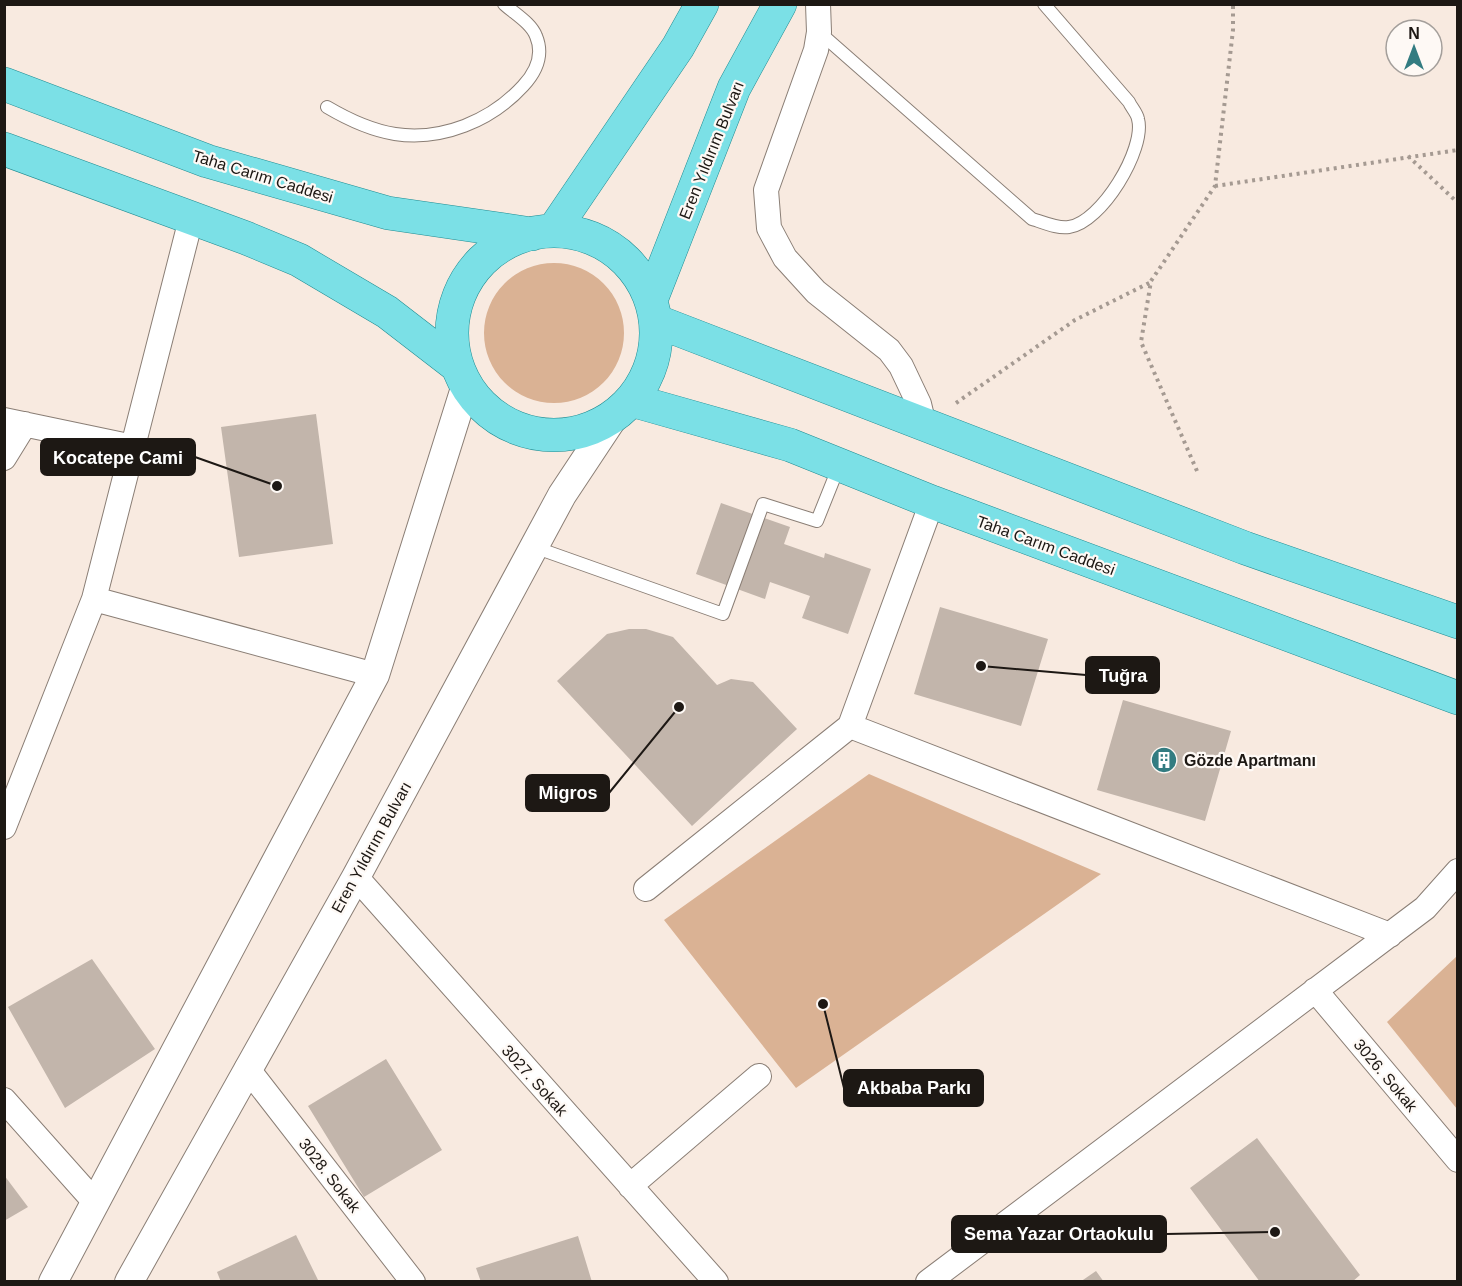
<svg xmlns="http://www.w3.org/2000/svg" width="1462" height="1286" font-family="Helvetica,sans-serif">
<style>
.green{fill:#dab294}
.building{fill:#c2b5ab}
.lines{fill:none;stroke-linecap:round;stroke-linejoin:round}
.service-casing{stroke:#8a7e75;stroke-width:14}
.minor-casing{stroke:#8a7e75;stroke-width:26}
.tertiary-casing{stroke:#8a7e75;stroke-width:30}
.primary-casing{stroke:#218c92;stroke-width:34}
.path{stroke:#a59a92;stroke-width:4;stroke-dasharray:3 4.5;stroke-linecap:butt}
.service{stroke:#fff;stroke-width:12}
.minor{stroke:#fff;stroke-width:24}
.tertiary{stroke:#fff;stroke-width:28}
.primary{stroke:#7be0e6;stroke-width:33}
.labels{text-anchor:middle;stroke-width:4.5;stroke-linejoin:round;paint-order:stroke}
.street-label{font-size:16px;fill:#1d1814;stroke:#fef9f5}
.poi-label{font-size:16px;font-weight:bold;fill:#1d1814;stroke:#fef9f5;text-anchor:start}
.leader{fill:none;stroke:#1d1814;stroke-width:2}
.callout-dot{fill:#1d1814;stroke:#fef9f5;stroke-width:2}
.callout{fill:#1d1814;stroke:#1d1814;stroke-width:2}
.callout-label{font-size:18px;text-anchor:middle;font-weight:bold;fill:#fff}
</style>
<rect width="100%" height="100%" fill="#f8eae0"/>
<path class="green" d="M484 333a70 70 0 1 1 140 0a70 70 0 1 1-140 0Z
M869 774 1101 874 796 1088 664 920Z
M1457 956V1109L1387 1022Z"/>
<path class="building" d="M316 414 333 544 239 557 221 427Z
M721 503 790 527 784 544 824 558 825 553 871 569 848 634 802 618 810 596 770 582 765 599 696 574Z
M940 607 1048 639 1021 726 914 694Z
M629 629H646L673 637 717 685 731 679 753 682 797 729 692 826 557 681 607 634Z
M1123 700 1231 731 1205 821 1097 790Z
M92 959 155 1049 65 1108 8 1007Z
M386 1059 442 1150 364 1197 308 1106Z
M1257 1138 1360 1275 1352 1282H1260L1190 1188Z
M4 1175 28 1207 4 1221Z
M296 1235 319 1282H221L217 1272Z
M578 1236 592 1282H481L476 1268Z
M1096 1271 1104 1282H1080Z"/>
<g class="lines">
<g class="service-casing">
<path id="service" d="M819 32 1032 219C1043 222 1057 229 1069 227 1101 223 1146 149 1138 119 1137 113 1131 107 1129 102L1044 4
M327 107C349 120 370 130 395 134 442 141 491 121 523 86 536 72 544 55 536 36 531 23 515 14 504 4
M534 547 723 614 763 504 817 521 839 466"/>
</g>
<g class="minor-casing">
<path id="minor" d="M818 4 819 32 816 50 766 190 769 228 785 258 816 292 889 350 901 366 919 404 924 425
M4 420 133 447
M4 458 25 424
M94 599 375 675
M850 726 1390 935
M4 827 94 599 191 219
M356 877 716 1282
M646 889 850 726 932 502
M1315 990 1458 1160
M247 1068 413 1282
M4 1100 94 1201
M630 1186 759 1076
M928 1282 1425 908 1458 871"/>
</g>
<g class="tertiary-casing">
<path id="tertiary" d="M53 1282 375 675 466 385
M129 1282 356 877 562 495 615 415"/>
</g>
<g class="primary-casing">
<path id="primary" d="M4 84 207 161 388 213 532 234
M4 149 246 238 299 260 387 312 457 366
M553 231 678 47 702 4
M452 333a102 102 0 1 1 204 0a102 102 0 1 1-204 0Z
M651 300 734 88 780 4
M656 321 1245 548 1458 622
M631 400 790 445 932 502 1458 698"/>
</g>
<path class="path" d="M1408 156 1458 203
M1215 186 1458 150
M956 403 1075 320 1151 282
M1197 471 1141 342 1151 281 1215 186 1233 30V4"/>
<use href="#service" class="service"/>
<use href="#minor" class="minor"/>
<use href="#tertiary" class="tertiary"/>
<use href="#primary" class="primary"/>
</g>
<defs>
<g id="building-disc" transform="scale(1.35)"><circle r="9.5" fill="#337c81" stroke="#fef9f5"/><path d="M-4-6H4V6H1V3H-1V6H-4ZM-2.5-4.3h1.7v1.8h-1.7ZM.8-4.3h1.7v1.8H.8ZM-2.5-1h1.7V.8h-1.7ZM.8-1h1.7V.8H.8Z" fill="#fff"/></g>
</defs>
<g fill-rule="evenodd">
<use href="#building-disc" x="1164" y="760"/>
</g>
<g class="labels">
<g class="street-label">
<text transform="translate(711 150) rotate(-68)" y="6">Eren Yıldırım Bulvarı</text>
<text transform="translate(263 176) rotate(17)" y="6">Taha Carım Caddesi</text>
<text transform="translate(1046 545) rotate(20)" y="6">Taha Carım Caddesi</text>
<text transform="translate(371 847) rotate(-61)" y="6">Eren Yıldırım Bulvarı</text>
<text transform="translate(1386 1075) rotate(50)" y="6">3026. Sokak</text>
<text transform="translate(535 1080) rotate(48)" y="6">3027. Sokak</text>
<text transform="translate(330 1175) rotate(52)" y="6">3028. Sokak</text>
</g>
<g class="poi-label">
<text x="1184" y="766">Gözde Apartmanı</text>
</g>
</g>
<path class="leader" d="M277 486L195 457M981 666L1086 675M679 707L609 793M823 1004L844 1088M1275 1232L1166 1234"/>
<g class="callout-dot">
<circle cx="277" cy="486" r="6"/>
<circle cx="981" cy="666" r="6"/>
<circle cx="679" cy="707" r="6"/>
<circle cx="823" cy="1004" r="6"/>
<circle cx="1275" cy="1232" r="6"/>
</g>
<g class="callout">
<rect x="41" y="439" width="154" height="36" rx="6"/>
<rect x="1086" y="657" width="73" height="36" rx="6"/>
<rect x="526" y="775" width="83" height="36" rx="6"/>
<rect x="844" y="1070" width="139" height="36" rx="6"/>
<rect x="952" y="1216" width="214" height="36" rx="6"/>
</g>
<g class="callout-label">
<text x="118" y="464">Kocatepe Cami</text>
<text x="1123" y="682">Tuğra</text>
<text x="568" y="799">Migros</text>
<text x="914" y="1094">Akbaba Parkı</text>
<text x="1059" y="1240">Sema Yazar Ortaokulu</text>
</g>
<rect width="1462" height="1286" fill="none" stroke="#1d1814" stroke-width="12"/>
<g transform="translate(1414 48)"><circle r="28" fill="#fef9f5" stroke="#a49f9b" stroke-width="1.5"/>
<path d="M0-4.5L10 22L0 15L-10 22Z" fill="#337c81"/>
<text y="-9" font-size="16" font-weight="bold" text-anchor="middle" fill="#1d1814">N</text>
</g>
</svg>
